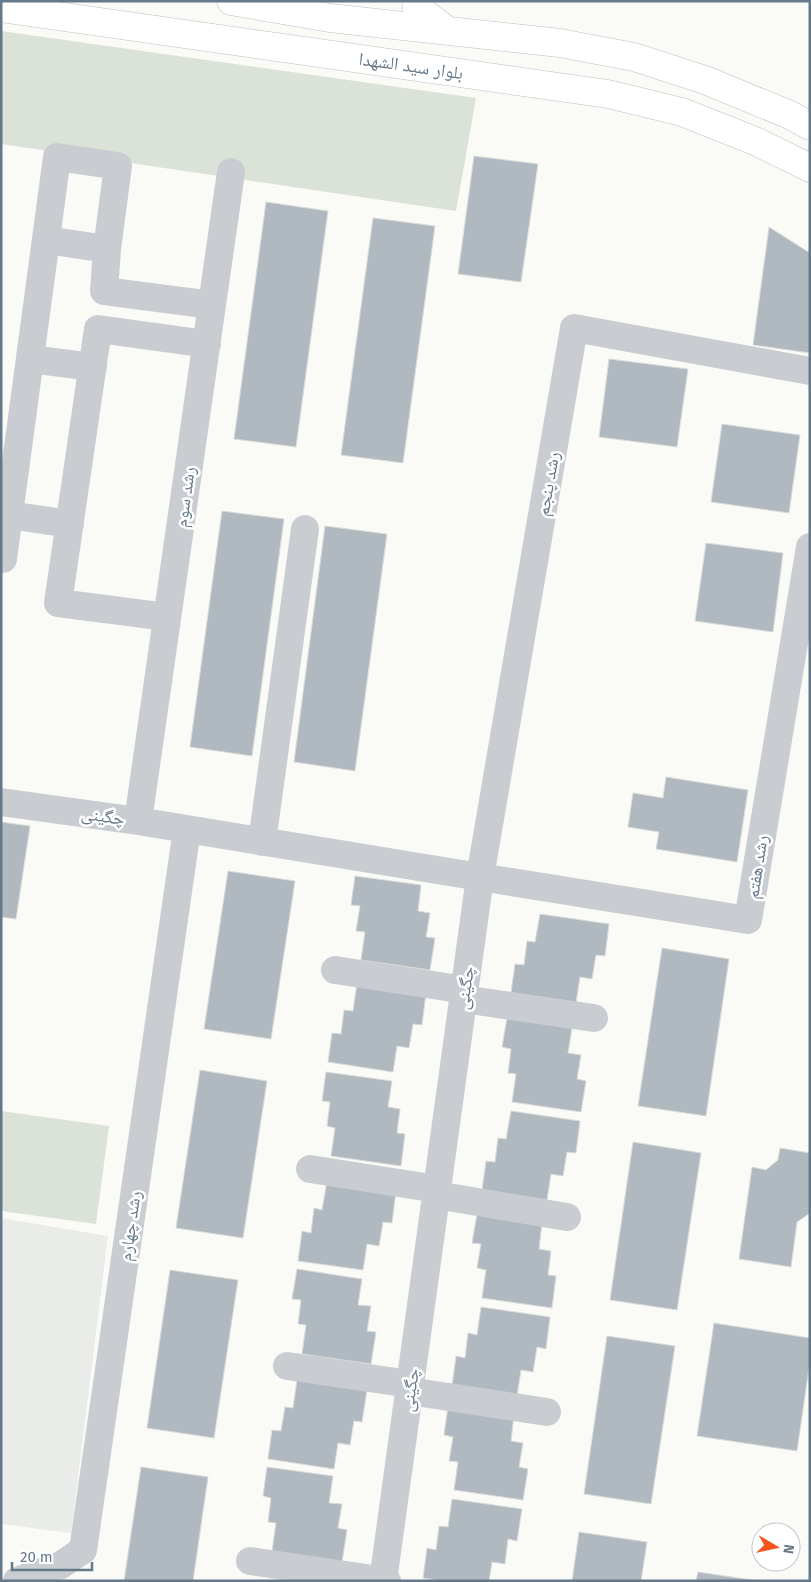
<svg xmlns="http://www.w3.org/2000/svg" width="811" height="1582" font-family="'Fira Sans','Noto Naskh Arabic',sans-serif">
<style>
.built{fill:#eaecea}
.green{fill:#dbe2d8}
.building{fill:#b0b9c0;stroke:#dbdcd9}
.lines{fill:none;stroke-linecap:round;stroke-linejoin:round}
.secondary-casing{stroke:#bbc0c5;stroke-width:29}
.street{stroke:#c9cdd1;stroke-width:28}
.secondary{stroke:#fff;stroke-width:28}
.labels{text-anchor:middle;stroke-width:5;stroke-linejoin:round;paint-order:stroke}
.street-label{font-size:18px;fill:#65798b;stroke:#fff}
</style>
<rect width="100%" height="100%" fill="#fafaf7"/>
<path class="built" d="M1 1218 108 1236 71 1533 1 1524Z"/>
<path class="green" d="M1 31 476 98 456 211 1 144Z
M1 1111 109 1126 96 1224 1 1211Z"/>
<path class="building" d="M474 156 538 164 521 282 458 274Z
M266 202 328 211 296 447 234 439Z
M373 218 435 226 403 463 341 455Z
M769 227 810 253V353L753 345Z
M609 359 688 369 677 447 599 437Z
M722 424 800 435 789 513 711 502Z
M222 511 284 519 252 756 190 747Z
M325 526 387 534 355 771 294 762Z
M706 543 783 553 773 632 695 621Z
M666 777 748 790 737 862 656 849 659 832 628 827 633 793 663 798Z
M1 822 30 826 16 919 1 917Z
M228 871 295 881 271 1039 204 1029Z
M355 876 421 885 418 911 430 913 426 937 435 938 430 970 361 960 365 932 356 931 360 906 351 905Z
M540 914 609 924 605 956 596 955 592 979 580 977 576 1003 511 993 515 964 524 965 527 941 535 942Z
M662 948 729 959 706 1116 638 1106Z
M357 983 426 993 422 1025 413 1024 409 1048 397 1046 393 1072 328 1062 332 1033 341 1034 344 1010 353 1011Z
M507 1018 572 1028 568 1053 581 1055 577 1079 586 1081 581 1112 512 1102 516 1074 508 1073 511 1049 502 1047Z
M200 1070 267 1081 243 1238 176 1228Z
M326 1072 392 1081 388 1107 400 1109 397 1133 405 1134 401 1166 331 1156 335 1128 327 1126 330 1102 322 1101Z
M511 1111 580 1121 576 1153 567 1152 563 1176 551 1174 547 1200 482 1190 486 1161 495 1162 498 1138 506 1139Z
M633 1142 701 1153 677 1310 610 1300Z
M780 1148 810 1153V1213L797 1222 791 1267 739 1259 752 1167 766 1170 778 1160Z
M327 1181 396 1191 392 1223 383 1222 379 1246 367 1244 363 1270 298 1261 302 1231 311 1233 314 1208 322 1210Z
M477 1214 542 1223 539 1249 551 1251 548 1275 556 1276 552 1308 482 1298 486 1270 477 1268 481 1244 472 1243Z
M297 1269 362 1279 358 1305 371 1306 367 1331 376 1332 371 1364 302 1354 306 1325 298 1324 301 1300 292 1299Z
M170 1270 238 1280 214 1438 147 1428Z
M481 1307 550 1317 546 1349 537 1347 533 1372 521 1370 517 1396 452 1386 456 1356 465 1358 468 1333 477 1335Z
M714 1323 810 1338V1361L797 1451 697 1436Z
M607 1336 675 1346 651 1504 584 1494Z
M297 1380 367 1390 362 1422 354 1421 350 1445 338 1443 334 1469 268 1459 272 1430 281 1431 285 1407 293 1408Z
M448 1406 514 1415 511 1441 523 1443 519 1467 528 1469 523 1500 454 1490 458 1462 449 1461 453 1437 444 1435Z
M141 1467 208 1477 193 1581H124Z
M267 1467 333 1476 329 1503 342 1504 338 1528 347 1530 342 1562 272 1551 276 1523 268 1522 271 1498 263 1496Z
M452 1499 522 1509 517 1541 508 1539 505 1564 492 1562 489 1581H442L423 1578 427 1548 436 1550 439 1526 448 1527Z
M579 1532 647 1542 641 1581H572Z
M698 1572 759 1581H696Z"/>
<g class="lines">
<g class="secondary-casing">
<path id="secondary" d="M231 1 330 18 560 43 634 57 705 80 790 115 810 126
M416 1 417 8 448 31
M1 8 608 94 682 112 755 141 810 168"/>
</g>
<path class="street" d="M107 249 104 291 212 305
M30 359 93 367
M810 371 574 328 480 877 748 920 810 547
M9 515 70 524
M3 559 57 157 118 166 107 249 46 240
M167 617 58 603 98 329 207 344
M1 802 138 821 480 877 383 1581
M138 821 231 172
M262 842 305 529
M335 970 465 990
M463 999 594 1018
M310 1169 437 1189
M436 1195 567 1217
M287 1366 410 1384
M409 1391 547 1412
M250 1561 387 1581
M17 1581 61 1565 83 1550 187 829"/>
<use href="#secondary" class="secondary"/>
</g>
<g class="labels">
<g class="street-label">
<text transform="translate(411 66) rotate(8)" y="6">بلوار سید الشهدا</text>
<text transform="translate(548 484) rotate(-80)" y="6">رشد پنجم</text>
<text transform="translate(185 497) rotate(-82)" y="6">رشد سوم</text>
<text transform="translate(103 816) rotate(8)" y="6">چگینی</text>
<text transform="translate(757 867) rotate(-81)" y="6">رشد هفتم</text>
<text transform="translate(465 988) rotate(-82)" y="6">چگینی</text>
<text transform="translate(130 1226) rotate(-82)" y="6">رشد چهارم</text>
<text transform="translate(410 1390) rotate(-82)" y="6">چگینی</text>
</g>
</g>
<rect width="811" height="1582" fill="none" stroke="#65798b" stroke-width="5"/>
<g transform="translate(776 1547) rotate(99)"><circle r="24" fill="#ffffff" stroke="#c1c9d1"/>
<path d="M0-4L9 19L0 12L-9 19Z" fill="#f5551b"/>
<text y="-8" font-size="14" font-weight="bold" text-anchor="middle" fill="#65798b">N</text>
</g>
<path d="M12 1562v8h80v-8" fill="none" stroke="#65798b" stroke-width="2.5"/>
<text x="20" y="1562" font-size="15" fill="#65798b" stroke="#ffffff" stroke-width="4" paint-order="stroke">20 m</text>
</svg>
